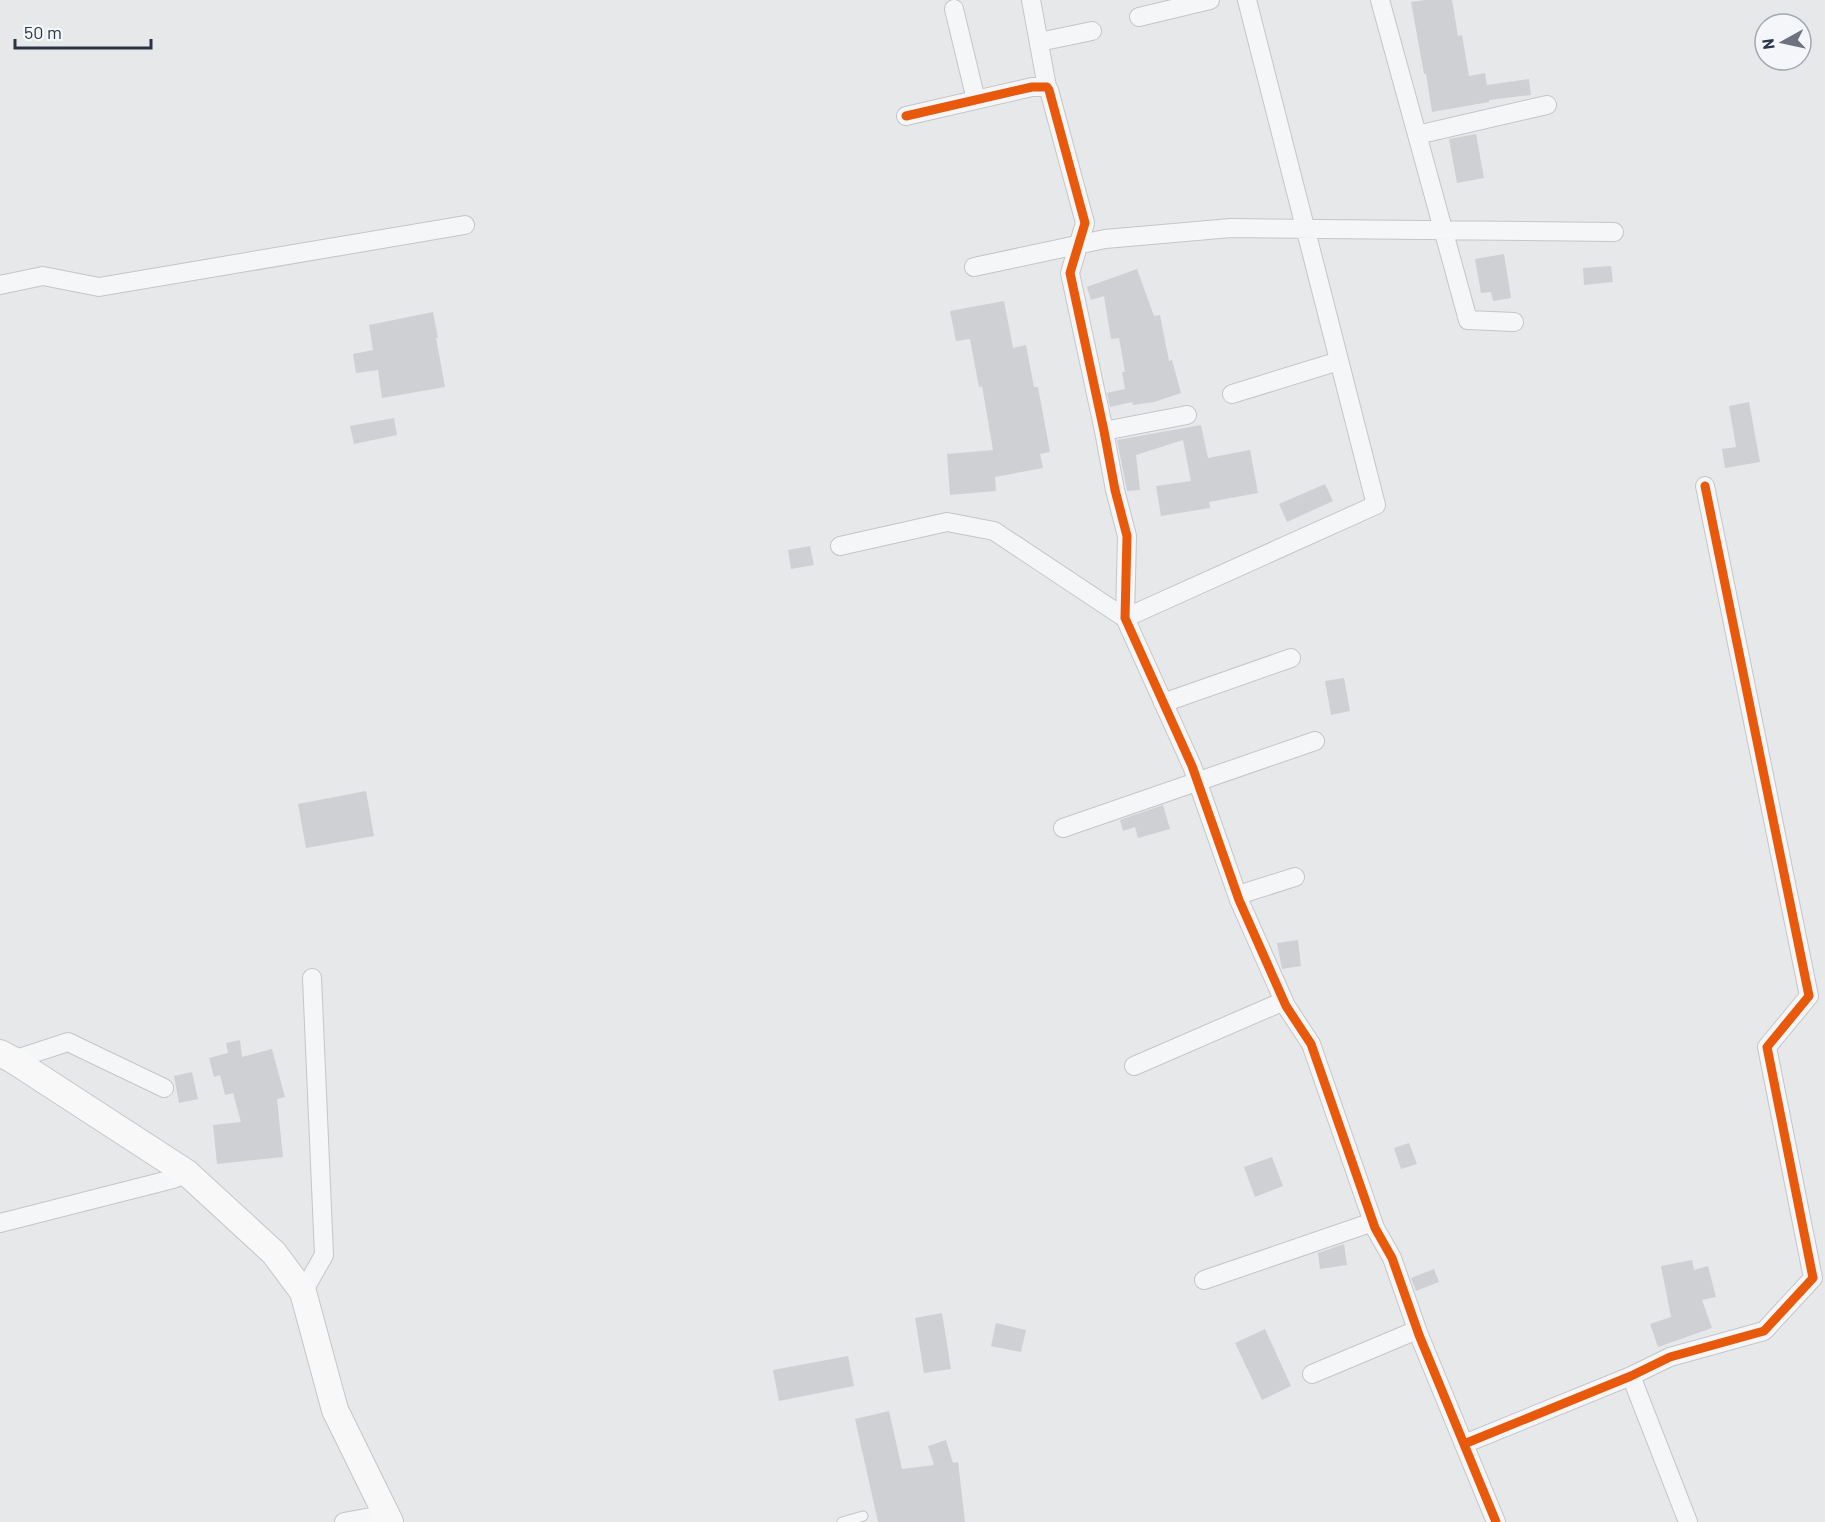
<svg xmlns="http://www.w3.org/2000/svg" width="1825" height="1522" font-family="Barlow,sans-serif">
<style>
.building{fill:#ced0d3}
.lines{fill:none;stroke-linecap:round;stroke-linejoin:round}
.service-casing{stroke:#c4c6c8;stroke-width:11}
.minor-casing{stroke:#c4c6c8;stroke-width:20}
.secondary-casing{stroke:#c4c6c8;stroke-width:28}
.service{stroke:#f5f6f7;stroke-width:9}
.minor{stroke:#f5f6f7;stroke-width:18}
.secondary{stroke:#f8f8f8;stroke-width:26}
.cycleway-casing{stroke:#f4f6f9;stroke-width:13}
.cycleway{stroke:#e8590c;stroke-width:9}
</style>
<rect width="100%" height="100%" fill="#e6e8ea"/>
<path class="building" d="M1425 0H1452L1458 36 1462 35 1469 76 1485 73 1487 85 1529 79 1531 95 1489 100V102L1432 112 1426 74H1424L1411 2Z
M1476 134 1484 178 1457 183 1449 139Z
M1504 254 1511 298 1493 301 1491 292 1481 293 1475 259Z
M1611 266 1613 282 1584 285 1583 268Z
M1137 269 1154 316 1160 315 1169 361 1172 360 1181 393 1154 402 1133 405 1132 402 1110 407 1107 393 1125 389 1122 372H1125L1119 338 1111 339 1104 296 1091 300 1087 287Z
M1004 301 1013 348 1026 345 1034 387H1038L1050 452 1040 454 1043 468 995 477 996 491 950 495 947 454 993 450 982 386 979 387 970 339 956 341 950 311Z
M433 312 438 338H436L445 387 382 398 378 370 356 373 353 354 373 350 369 325Z
M1749 402 1760 462 1725 468 1722 449 1736 447 1729 406Z
M394 418 397 435 354 444 350 426Z
M1201 425 1208 458 1250 450 1258 493 1209 502 1210 508 1161 516 1156 486 1191 481 1183 440 1136 455 1140 490 1127 491 1117 440Z
M1325 484 1333 501 1287 522 1279 504Z
M810 546 814 565 791 569 788 550Z
M1344 678 1350 711 1331 715 1325 681Z
M366 791 374 836 306 848 298 804Z
M1163 805 1170 829 1138 838 1135 827 1123 831 1120 820Z
M1298 940 1301 966 1282 969 1277 943Z
M240 1040 242 1057 272 1049 285 1097 277 1099 283 1157 217 1164 213 1125 241 1122 233 1093 225 1095 220 1075 214 1077 209 1058 228 1053 226 1043Z
M192 1072 198 1099 179 1103 174 1076Z
M1409 1143 1417 1164 1401 1169 1394 1148Z
M1272 1157 1283 1186 1255 1197 1244 1167Z
M1344 1244 1347 1265 1320 1269 1318 1253Z
M1692 1260 1694 1270 1708 1266 1716 1297 1702 1300 1712 1328 1658 1347 1650 1324 1671 1317 1661 1266Z
M1434 1269 1439 1282 1416 1291 1411 1278Z
M942 1313 951 1369 924 1373 915 1318Z
M996 1323 1026 1330 1021 1352 991 1346Z
M1265 1329 1291 1386 1262 1400 1235 1343Z
M848 1356 854 1386 779 1401 773 1370Z
M889 1411 902 1469 934 1465 928 1446 946 1440 953 1463 958 1462 965 1522H878L855 1419Z"/>
<g class="lines">
<g class="service-casing">
<path id="service" d="M842 1522 863 1516"/>
</g>
<g class="minor-casing">
<path id="minor" d="M1031 0 1047 87
M1380 0 1468 320 1514 322
M954 9 976 100
M1139 17 1210 0
M1039 42 1092 31
M906 116 1032 87H1047L1049 90 1085 223 1070 273 1104 431 1115 490 1127 536 1125 618 1192 766 1239 900 1286 1006 1311 1044 1375 1228 1392 1258 1419 1335 1496 1522
M1417 135 1547 105
M974 267 1105 239 1231 228 1614 232
M0 285 43 276 99 287 465 225
M1232 394 1339 361
M1104 431 1187 415
M840 546 947 522 994 531 1125 618 1376 505 1247 0
M1163 703 1291 658
M1063 828 1315 741
M1238 895 1295 877
M13 1060 68 1042 164 1088
M1134 1066 1284 1001
M0 1223 173 1179 187 1173
M1204 1280 1373 1222
M303 1292 324 1255 312 978
M1312 1374 1417 1330
M1631 1376 1688 1522
M1464 1444 1631 1376 1670 1357 1764 1331 1813 1278 1767 1047 1809 996 1705 486
M344 1522 387 1514"/>
</g>
<g class="secondary-casing">
<path id="secondary" d="M0 1053 13 1060 187 1173 274 1253 303 1292 335 1410 390 1522"/>
</g>
<use href="#service" class="service"/>
<use href="#minor" class="minor"/>
<use href="#secondary" class="secondary"/>
<g class="cycleway-casing">
<path id="cycleway" d="M906 116 1032 87H1047L1049 90 1085 223 1070 273 1104 431 1115 490 1127 536 1125 618 1192 766 1239 900 1286 1006 1311 1044 1375 1228 1392 1258 1419 1335 1496 1522
M1464 1444 1631 1376 1670 1357 1764 1331 1813 1278 1767 1047 1809 996 1705 486"/>
</g>
<use href="#cycleway" class="cycleway"/>
</g>
<g transform="translate(1783 42) rotate(262)"><circle r="28" fill="#f4f6f9" stroke="#a4a8b1" stroke-width="1.5"/>
<path d="M0-4.5L10 22L0 15L-10 22Z" fill="#6c737f"/>
<text y="-9" font-size="16" font-weight="bold" text-anchor="middle" fill="#2b3445">N</text>
</g>
<path d="M15 39v9h136v-9" fill="none" stroke="#2b3445" stroke-width="3"/>
<text x="24" y="39" font-size="18" fill="#2b3445" stroke="#f4f6f9" stroke-width="4.5" paint-order="stroke">50 m</text>
</svg>
